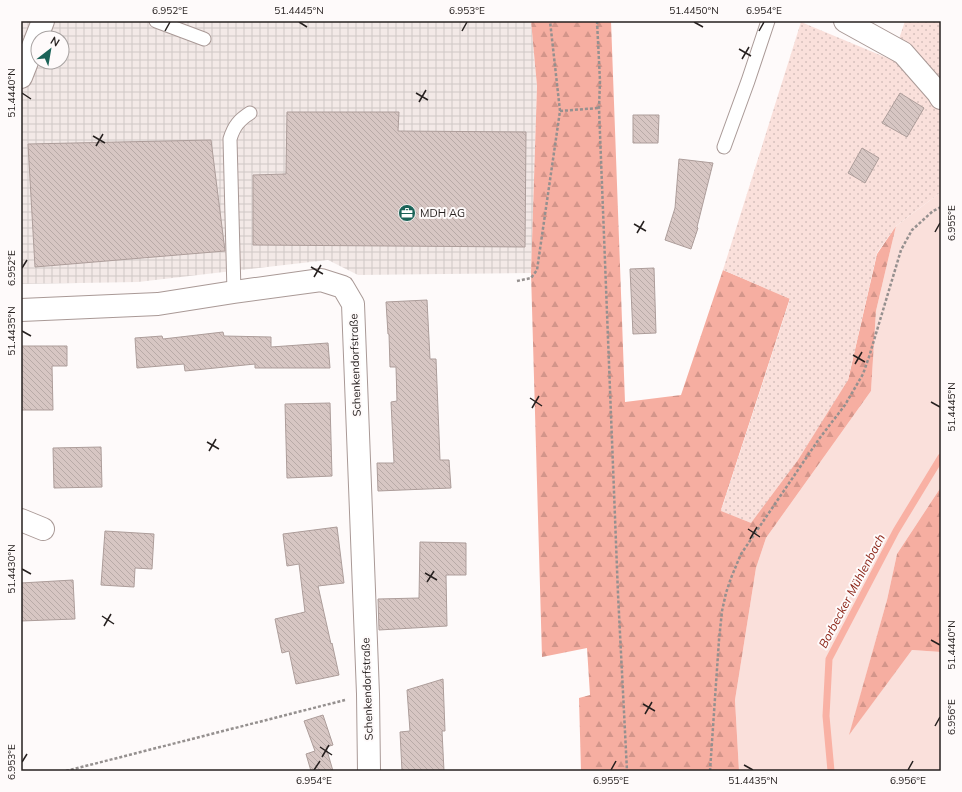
<svg xmlns="http://www.w3.org/2000/svg" width="962" height="792" font-family="Mulish,sans-serif">
<style>
.industrial{fill:url(#industrial-grid);fill-rule:evenodd}
.grass{fill:#fae0db}
.forest{fill:url(#forest-firs)}
.garden{fill:url(#garden-dots)}
.lines{fill:none;stroke-linecap:round;stroke-linejoin:round}
.stream{stroke:#f9b1a4;stroke-width:7}
.building{fill:url(#building-back-hatch);stroke:#ad9d9a}
.service-casing{stroke:#a99996;stroke-width:15}
.minor-casing{stroke:#a99996;stroke-width:24}
.path{stroke:#95908f;stroke-width:2.5;stroke-dasharray:3 2;stroke-linecap:butt}
.service{stroke:#fff;stroke-width:13}
.minor{stroke:#fff;stroke-width:22}
.ticks{fill:none;stroke:#26201f;stroke-width:1.5}
.labels{text-anchor:middle;stroke-width:4;stroke-linejoin:round;paint-order:stroke}
.poi-label{font-size:11px;fill:#26201f;stroke:#fefafa;text-anchor:start}
.street-label{font-size:11px;fill:#26201f;stroke:#fefafa}
.water-label{font-size:12px;font-style:italic;fill:#8c2619;stroke:#fefafa}
.neatline{fill:none;stroke:#26201f;stroke-width:1.5}
.ticks-label{font-size:10px;text-anchor:middle;fill:#26201f}
</style>
<defs>
<pattern id="industrial-grid" width="8" height="8" patternUnits="userSpaceOnUse"><rect width="8" height="8" fill="#f3e9e7"/><path d="M0 4h8M4 0v8" fill="none" stroke="#d0c8c6"/></pattern>
<pattern id="forest-firs" width="22" height="20" patternUnits="userSpaceOnUse"><rect width="22" height="20" fill="#f6aea1"/><path d="M5 1l3.5 6h-7zM16 11l3.5 6h-7z" fill="#d3958a"/></pattern>
<pattern id="garden-dots" width="8" height="8" patternUnits="userSpaceOnUse"><rect width="8" height="8" fill="#fae0db"/><path d="M2 2h.1M6 6h.1" fill="none" stroke="#d6c0bc" stroke-width="1.8" stroke-linecap="round"/></pattern>
<pattern id="building-back-hatch" width="6" height="6" patternUnits="userSpaceOnUse"><rect width="6" height="6" fill="#d7c6c3"/><path d="M-1 5l2 2M0 0l6 6M5-1l2 2" fill="none" stroke="#b8aaa7"/></pattern>
</defs>
<rect width="100%" height="100%" fill="#fefafa"/>
<path class="industrial" d="M21 21H531L537 86 531 273 358 275 328 260 138 282 21 284ZM38 38H62V62H38Z"/>
<path class="grass" d="M941 192V487L897 554 887 600 850 733 912 650 941 652V771H739L735 700 756 568 766 538 871 391 876 311 896 226Z"/>
<path class="forest" d="M531 21H611L625 402 681 395 723 270 790 298 721 510 848 380 877 254 896 226 876 311 871 391 766 538 756 568 735 700 739 771H581L579 698 590 695 587 648 542 657 531 273 537 86Z
M941 487V652L912 650 849 735 887 600 897 554Z"/>
<path class="garden" d="M905 21H941V192L896 226 877 253 848 380 798 460 751 523 721 511 790 299 723 270 801 22 892 60Z"/>
<g class="lines">
<path class="stream" d="M831 771 826 716 829 659 896 531 941 457"/>
</g>
<path class="building" d="M900 93 924 108 907 137 882 123Z
M287 112H399L398 131 526 132 525 247 253 245V175L286 174Z
M633 115H659L658 143H633Z
M211 140 225 251 35 267 28 144Z
M862 148 879 158 865 183 848 173Z
M679 159 713 163 697 227 698 228 691 249 665 240 675 208Z
M654 268 656 333 633 334 630 269Z
M427 300 430 359H436L440 460H449L451 488 378 491 377 463H394L391 402 397 401 396 367H390L389 334H388L386 302Z
M223 332 224 336 271 337V347L328 343 330 368H255V364L185 371 184 364 137 368 135 338 162 336 163 339Z
M21 346H67V366H52L53 410H21Z
M330 403 332 476 287 478 285 404Z
M101 447 102 487 54 488 53 448Z
M337 527 344 583 318 586 331 644 332 643 339 675 296 684 289 651 282 653 275 619 305 612 299 564 287 566 283 534Z
M105 531 154 534 152 569 135 568 134 587 101 585Z
M420 542 466 543V575H446L447 626 379 630 378 599 419 598Z
M73 580 75 619 21 621V583Z
M443 679 445 731H442L444 771H402L400 732 410 731 407 690Z
M323 715 333 745 326 747 333 771H311L306 754 315 751 304 721Z"/>
<g class="lines">
<g class="service-casing">
<path id="service" d="M156 21 204 39
M724 147 748 81 768 21
M234 292 230 139C234 126 239 120 250 113"/>
</g>
<g class="minor-casing">
<path id="minor" d="M845 21 903 53 938 93 941 98
M21 77 43 21
M21 310 158 304 234 292 321 280 343 287 353 304 368 694 369 771
M21 520 43 529"/>
</g>
<path class="path" d="M597 21 600 81 599 108 618 594 627 771
M560 111 599 108
M517 281 531 278 537 270 560 111 550 21
M66 771 345 700
M710 771 719 640 722 611 726 593 731 578 741 554 819 439 845 405 863 374 869 357 901 250 912 230 933 211 941 207"/>
<use href="#service" class="service"/>
<use href="#minor" class="minor"/>
</g>
<path class="ticks" d="M299 22 307 27M694 22 703 27M165 31 170 22M462 31 467 22M759 31 764 22M739 49 751 56M742 59 749 47M22 93 31 99M416 93 428 100M419 102 426 90M93 136 105 143M96 146 103 134M634 224 646 231M935 232 940 223M637 233 644 221M311 267 323 274M22 268 27 260M314 277 321 265M22 331 31 336M853 355 865 362M855 364 862 352M530 398 542 406M931 402 940 407M532 408 539 396M207 442 219 449M209 451 216 439M748 529 760 537M750 539 757 527M22 569 31 574M425 573 437 580M427 582 434 571M102 616 114 624M104 626 111 614M931 640 940 645M643 704 655 711M645 714 652 702M935 726 940 717M320 747 332 755M322 757 329 745M22 762 27 754M744 765 753 770M314 770 320 761M611 770 616 761M908 770 913 761"/>
<defs>
<g id="office-disc" transform="scale(0.9)"><circle r="9.5" fill="#1b6358" stroke="#fefafa"/><path d="M-6-3h4V-5.5h4V-3h4V5H-6ZM-1-4.5V-3h2v-1.5ZM-6 0V1H6V0Z" fill="#fff"/></g>
</defs>
<g fill-rule="evenodd">
<use href="#office-disc" x="407" y="213"/>
</g>
<g class="labels">
<g class="poi-label">
<text x="420" y="217">MDH AG</text>
</g>
<g class="street-label">
<text transform="translate(355 365) rotate(-92)" y="4">Schenkendorfstraße</text>
<text transform="translate(367 689) rotate(-92)" y="4">Schenkendorfstraße</text>
</g>
<g class="water-label">
<text transform="translate(852 591) rotate(-62)" y="4">Borbecker Mühlenbach</text>
</g>
</g>
<rect width="962" height="792" fill="none" stroke="#fefafa" stroke-width="44"/>
<g transform="translate(50 50) rotate(31)"><circle r="19" fill="#fefafa" stroke="#a8a3a2"/>
<path d="M0-3L7 15L0 10L-7 15Z" fill="#1b6358"/>
<text y="-6" font-size="11" font-weight="bold" text-anchor="middle" fill="#26201f">N</text>
</g>
<rect x="22" y="22" width="918" height="748" class="neatline"/>
<g class="ticks-label">
<text x="170" y="14">6.952°E</text>
<text x="299" y="14">51.4445°N</text>
<text x="467" y="14">6.953°E</text>
<text x="694" y="14">51.4450°N</text>
<text x="764" y="14">6.954°E</text>
<text transform="translate(11 93) rotate(-90)" y="4">51.4440°N</text>
<text transform="translate(951 223) rotate(-90)" y="4">6.955°E</text>
<text transform="translate(11 268) rotate(-90)" y="4">6.952°E</text>
<text transform="translate(11 331) rotate(-90)" y="4">51.4435°N</text>
<text transform="translate(951 407) rotate(-90)" y="4">51.4445°N</text>
<text transform="translate(11 569) rotate(-90)" y="4">51.4430°N</text>
<text transform="translate(951 645) rotate(-90)" y="4">51.4440°N</text>
<text transform="translate(951 717) rotate(-90)" y="4">6.956°E</text>
<text transform="translate(11 762) rotate(-90)" y="4">6.953°E</text>
<text x="314" y="784">6.954°E</text>
<text x="611" y="784">6.955°E</text>
<text x="753" y="784">51.4435°N</text>
<text x="908" y="784">6.956°E</text>
</g>
</svg>
